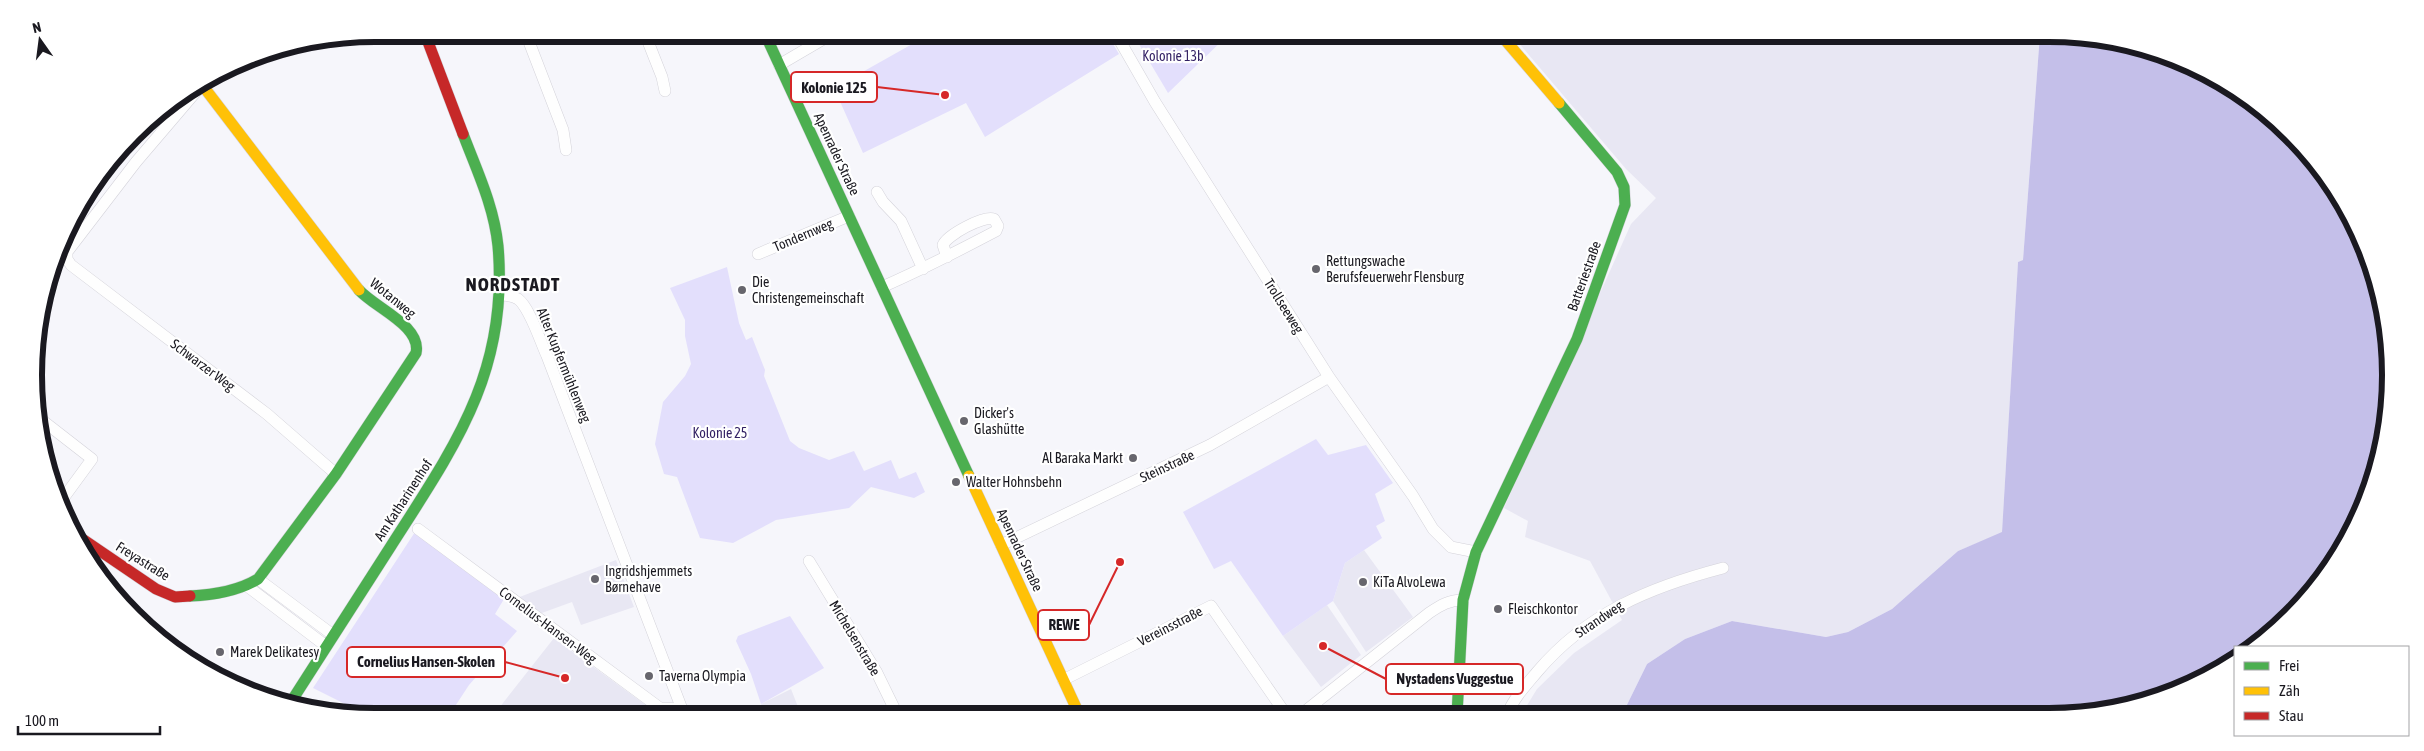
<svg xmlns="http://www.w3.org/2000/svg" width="2424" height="751" font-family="'Asap Condensed',sans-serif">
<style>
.built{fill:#e8e7f3}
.green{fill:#e3dffc}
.water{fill:#c4bfe9}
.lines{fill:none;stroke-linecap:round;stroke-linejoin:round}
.street-casing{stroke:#d4d3da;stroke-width:12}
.fast-casing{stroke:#d4d3da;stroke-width:12}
.slow-casing{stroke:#d4d3da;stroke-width:12}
.jam-casing{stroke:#d4d3da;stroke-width:12}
.street{stroke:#fefefe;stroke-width:11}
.fast{stroke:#4caf50;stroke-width:11}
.slow{stroke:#ffc107;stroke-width:11}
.jam{stroke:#c62828;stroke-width:11}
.poi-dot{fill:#67666d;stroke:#fff;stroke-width:2}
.labels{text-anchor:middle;stroke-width:4.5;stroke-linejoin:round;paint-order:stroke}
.park-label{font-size:14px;fill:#311f63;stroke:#fff}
.street-label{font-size:14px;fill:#1a1920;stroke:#fff}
.poi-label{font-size:14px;fill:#1a1920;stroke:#fff;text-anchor:start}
.district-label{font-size:19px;font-weight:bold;letter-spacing:1px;fill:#1a1920;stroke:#fff}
.rim{fill:none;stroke:#1a1920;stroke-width:6}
.leader{fill:none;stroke:#d62828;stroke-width:2}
.callout-dot{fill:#d62828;stroke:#fff;stroke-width:2}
.callout{fill:#fff;stroke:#d62828;stroke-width:2}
.callout-label{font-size:15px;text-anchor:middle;font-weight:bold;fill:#1a1920}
</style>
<rect width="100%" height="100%" fill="#f6f6fb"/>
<path class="built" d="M1511 34H2040L2023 260 2018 262 2002 533 1958 551 1892 609 1848 632 1826 637 1732 621 1685 639 1647 664 1622 715H1521L1537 689 1574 653 1622 620 1590 561 1525 537 1528 521 1504 508 1631 224 1656 198 1626 169Z
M1364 550 1413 617 1366 652 1333 601 1345 563Z
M616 560 634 607 581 625 572 602 539 614 517 598Z
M1327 605 1361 655 1321 687 1283 636Z
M554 638 662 717H492Z
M791 689 802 717H766L761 704Z"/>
<path class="green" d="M930 34H1107L1119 54 985 137 966 103 863 153 834 88Z
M1133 34H1229L1168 93Z
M727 267 739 323 746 340 752 337 765 370 764 376 790 441 799 448 829 460 854 451 864 471 891 460 899 479 916 472 925 492 914 498 871 487 849 508 776 520 733 543 700 538 677 477 664 474 655 444 663 402 685 376 691 364 685 336V320L670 288Z
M1316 439 1328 455 1366 445 1393 483 1375 494 1385 521 1376 526 1382 538 1345 563 1333 601 1283 636 1231 561 1214 569 1183 512Z
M415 532 504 599 495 614 517 631 469 685 448 717H371L313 688Z
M790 616 824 668 761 704 751 674 736 641 738 636Z"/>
<path class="water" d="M2040 34C2219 33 2369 163 2387 342 2390 373 2391 414 2383 443 2379 460 2371 476 2365 493 2358 510 2354 531 2344 546 2335 563 2318 579 2305 594 2286 618 2269 647 2235 647V656L2180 691 2093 714 1622 715 1647 664 1685 639 1732 621 1826 637 1848 632 1892 609 1958 551 2002 532 2018 262 2023 260Z"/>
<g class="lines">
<g class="street-casing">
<path id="street" d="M526 34 563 130 566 150
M645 34 662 77 665 91
M1116 34 1155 102 1329 377 1413 496 1433 529 1451 547 1476 552
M779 65 832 34
M200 87 136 162 67 252V259L71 265 267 414 336 474
M877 192 883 202 901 221 923 269
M758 254 849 216
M55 270 56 267
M882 287C921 270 958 251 996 231L998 226 994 219C984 215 947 235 943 245L947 257
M499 295C506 295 513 296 518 299 530 308 540 341 547 356L685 717
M38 417 92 459 62 500
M418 529 660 708 682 709
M1001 545 1210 445 1329 377
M809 561 876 671 898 716
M258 579 333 635
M247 586 326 646
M1063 680 1211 606 1287 716
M1507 715C1513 699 1526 685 1537 672 1587 613 1650 587 1723 568
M1299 716 1429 613C1441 605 1449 600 1463 600"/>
</g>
<g class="fast-casing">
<path id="fast" d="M765 34 969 476
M190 596C213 595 238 591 258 579L336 474 416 353C422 326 375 308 359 290
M289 705C323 652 357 599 391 546 455 446 509 371 498 246 494 206 477 171 463 134
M1457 715 1463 600 1476 552 1577 339 1625 205 1624 187 1617 172 1559 103"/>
</g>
<g class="slow-casing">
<path id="slow" d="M1500 34 1559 103
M203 86 359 290
M969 476 1080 716"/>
</g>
<g class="jam-casing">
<path id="jam" d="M425 34 463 134
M78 536 156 589 175 597 190 596"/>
</g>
<use href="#street" class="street"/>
<use href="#fast" class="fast"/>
<use href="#slow" class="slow"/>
<use href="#jam" class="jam"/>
</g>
<g class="poi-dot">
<circle cx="1316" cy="269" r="5"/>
<circle cx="742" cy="290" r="5"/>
<circle cx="964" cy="421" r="5"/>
<circle cx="1133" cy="458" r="5"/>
<circle cx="956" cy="482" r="5"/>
<circle cx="595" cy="579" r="5"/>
<circle cx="1363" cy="582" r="5"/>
<circle cx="1498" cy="609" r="5"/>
<circle cx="220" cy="652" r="5"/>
<circle cx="649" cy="676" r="5"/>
</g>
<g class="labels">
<g class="park-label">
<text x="1173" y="61">Kolonie 13b</text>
<text x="720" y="438">Kolonie 25</text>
</g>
<g class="street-label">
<text transform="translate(837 154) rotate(65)" y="5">Apenrader Straße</text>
<text transform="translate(803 235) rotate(-23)" y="5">Tondernweg</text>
<text transform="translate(1584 276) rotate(-70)" y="5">Batteriestraße</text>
<text transform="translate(393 298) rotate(39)" y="5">Wotanweg</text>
<text transform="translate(1284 306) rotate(58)" y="5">Trollseeweg</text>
<text transform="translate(203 365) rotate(37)" y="5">Schwarzer Weg</text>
<text transform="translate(564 365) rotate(68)" y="5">Alter Kupfermühlenweg</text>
<text transform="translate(1167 466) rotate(-25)" y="5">Steinstraße</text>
<text transform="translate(403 500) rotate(-57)" y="5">Am Katharinenhof</text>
<text transform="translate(1020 550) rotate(65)" y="5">Apenrader Straße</text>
<text transform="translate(143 561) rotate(32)" y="5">Freyastraße</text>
<text transform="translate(1599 619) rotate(-34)" y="5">Strandweg</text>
<text transform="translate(548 625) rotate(37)" y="5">Cornelius-Hansen-Weg</text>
<text transform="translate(1170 626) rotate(-27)" y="5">Vereinsstraße</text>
<text transform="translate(855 638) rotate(59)" y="5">Michelsenstraße</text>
</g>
<g class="poi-label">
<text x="1326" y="266">Rettungswache<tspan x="1326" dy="16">Berufsfeuerwehr Flensburg</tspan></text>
<text x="752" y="287">Die<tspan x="752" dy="16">Christengemeinschaft</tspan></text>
<text x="974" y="418">Dicker's<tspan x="974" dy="16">Glashütte</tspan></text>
<text x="1123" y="463" text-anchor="end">Al Baraka Markt</text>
<text x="966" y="487">Walter Hohnsbehn</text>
<text x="605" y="576">Ingridshjemmets<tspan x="605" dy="16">Børnehave</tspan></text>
<text x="1373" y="587">KiTa AlvoLewa</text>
<text x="1508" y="614">Fleischkontor</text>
<text x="230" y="657">Marek Delikatesy</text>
<text x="659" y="681">Taverna Olympia</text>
</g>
<g class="district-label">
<text x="513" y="291">NORDSTADT</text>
</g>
</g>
<path d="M0 0H2424V751H0ZM375 42H2049A333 333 0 0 1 2382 375V375A333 333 0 0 1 2049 708H375A333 333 0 0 1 42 375V375A333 333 0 0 1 375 42Z" fill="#fff" fill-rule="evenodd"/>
<path class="rim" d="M375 42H2049A333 333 0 0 1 2382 375V375A333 333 0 0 1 2049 708H375A333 333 0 0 1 42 375V375A333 333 0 0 1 375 42Z"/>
<path class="leader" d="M945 95L877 87M1120 562L1089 625M565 678L505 662M1323 646L1386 679"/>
<g class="callout-dot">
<circle cx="945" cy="95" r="5"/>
<circle cx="1120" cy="562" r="5"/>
<circle cx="565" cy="678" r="5"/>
<circle cx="1323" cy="646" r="5"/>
</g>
<g class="callout">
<rect x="791" y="72" width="86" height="30" rx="5"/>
<rect x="1038" y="610" width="51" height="30" rx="5"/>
<rect x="347" y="647" width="158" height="30" rx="5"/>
<rect x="1386" y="664" width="137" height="30" rx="5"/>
</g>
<g class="callout-label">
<text x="834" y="93">Kolonie 125</text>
<text x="1064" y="630">REWE</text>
<text x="426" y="667">Cornelius Hansen-Skolen</text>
<text x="1455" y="684">Nystadens Vuggestue</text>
</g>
<rect x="2234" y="646" width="175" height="90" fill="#ffffff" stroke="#a3a3a6"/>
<rect x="2244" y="662" width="25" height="8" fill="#4caf50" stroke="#a3a3a6"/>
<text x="2279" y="671" font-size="15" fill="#1a1920">Frei</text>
<rect x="2244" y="687" width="25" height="8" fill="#ffc107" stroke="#a3a3a6"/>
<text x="2279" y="696" font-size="15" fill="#1a1920">Zäh</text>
<rect x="2244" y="712" width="25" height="8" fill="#c62828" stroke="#a3a3a6"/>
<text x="2279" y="721" font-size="15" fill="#1a1920">Stau</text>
<g transform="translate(40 40) rotate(346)" stroke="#ffffff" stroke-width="4" paint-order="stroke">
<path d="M0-4L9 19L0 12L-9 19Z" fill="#1a1920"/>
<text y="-8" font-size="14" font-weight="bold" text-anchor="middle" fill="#1a1920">N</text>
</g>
<path d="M18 726v8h142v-8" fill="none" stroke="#1a1920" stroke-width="2.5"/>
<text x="25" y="726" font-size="15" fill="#1a1920" stroke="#ffffff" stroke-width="4" paint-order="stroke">100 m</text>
</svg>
